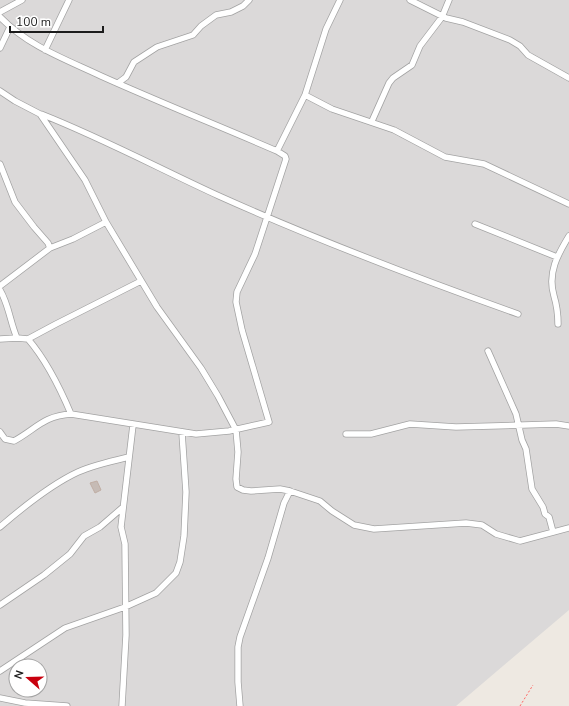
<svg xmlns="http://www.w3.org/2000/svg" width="569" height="706" font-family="'Nunito Sans',sans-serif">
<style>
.residential{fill:#dbd9d9;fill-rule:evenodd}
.building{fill:#c6bbb5;stroke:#c0aea4}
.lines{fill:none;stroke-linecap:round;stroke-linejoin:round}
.minor-casing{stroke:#a3a3a3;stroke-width:7}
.path{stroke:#ff6762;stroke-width:1;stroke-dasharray:2 2;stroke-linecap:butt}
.minor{stroke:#fff;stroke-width:5.5}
</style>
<rect width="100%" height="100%" fill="#eee9e2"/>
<path class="residential" d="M0 0H569V610L456 706H0ZM16 666H40V690H16Z"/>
<path class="building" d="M97 481 101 490 95 493 90 483Z"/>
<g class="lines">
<g class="minor-casing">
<path id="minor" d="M410 0 446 18 463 22 510 40 520 46 528 55 569 78
M0 12 22 0
M0 17C28 46 65 59 101 76 159 102 219 126 277 151L285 156 286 159 255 254 237 292 236 302 242 330 269 422 229 431 196 434 71 414C43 416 36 429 14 441L5 439 0 432
M0 48 10 27
M45 50 69 0
M118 83 126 77 134 62 157 47 193 35 201 26 216 15 231 12 243 6 249 0
M0 91 15 101 40 114 85 180 106 222 157 307 201 368 218 396 236 430 238 452 236 479 237 487 243 490 251 491 280 489 290 491 320 501 332 511 354 525 374 529 466 523 482 525 496 534 520 541 569 528
M305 95 332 109 394 130 445 157 484 164 569 204
M41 114C102 138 160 169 219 196 317 240 417 278 518 314
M372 121 389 83 393 78 412 65 420 46 442 17 449 0
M277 151 305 95 326 29 340 0
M0 164 15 202 34 227 48 243 50 248
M475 224 557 257
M0 286 50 248 73 239 106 222
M0 290C9 305 10 322 17 338
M558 324C558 312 557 306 554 296 547 273 558 254 569 236
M0 339 17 338 28 339C47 361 60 388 71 414
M28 339 56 324 141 281
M488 351 516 414 522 440 526 449 532 489 543 507 545 514 549 517 553 532
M346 434H371L410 424 456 427 556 424 569 426
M0 527C22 508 52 484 78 472 94 465 112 461 129 457
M0 605 44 575 70 554 84 536 100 527 122 508
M0 671 65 628 125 607 156 593 176 573 180 562 184 536 186 492 182 433
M0 698 25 703 67 706
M122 706 126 635 125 544 121 527 133 425
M240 706 238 682V647L240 637 268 558 284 503 290 491"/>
</g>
<path class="path" d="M520 706 533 685"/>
<use href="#minor" class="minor"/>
</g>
<g transform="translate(28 678) rotate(290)"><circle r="19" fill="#ffffff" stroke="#a4a4a4"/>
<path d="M0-3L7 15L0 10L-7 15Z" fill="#c9000e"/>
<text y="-6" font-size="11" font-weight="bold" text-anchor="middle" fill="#1c1c1c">N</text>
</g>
<path d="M10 26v6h93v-6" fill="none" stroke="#1c1c1c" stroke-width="2"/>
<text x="16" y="26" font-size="12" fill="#1c1c1c" stroke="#ffffff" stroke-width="3" paint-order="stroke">100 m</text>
</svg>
